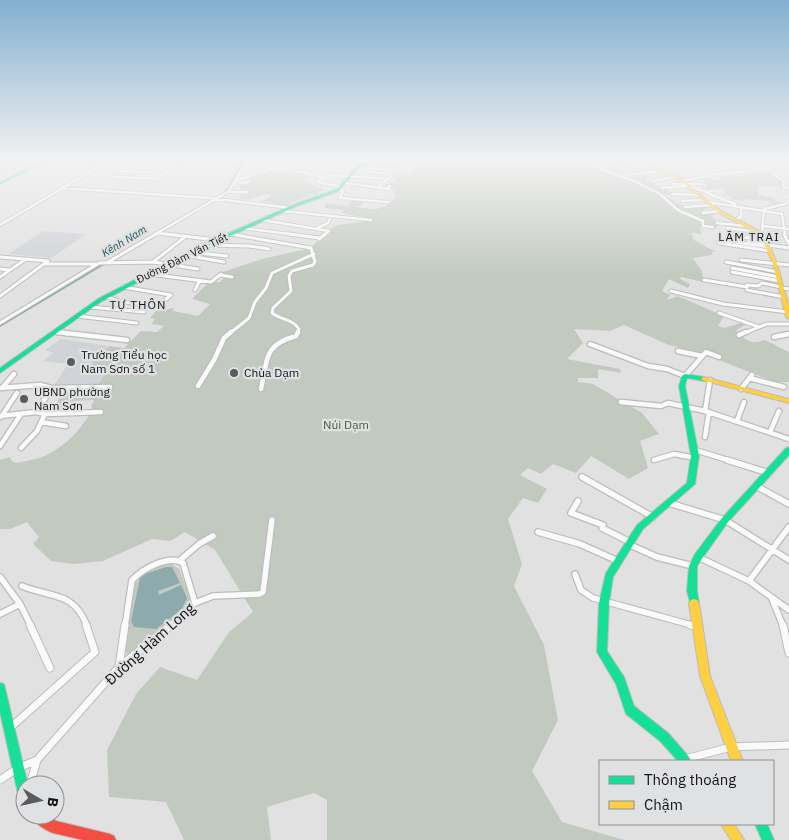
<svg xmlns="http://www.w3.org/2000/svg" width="789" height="840" font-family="'IBM Plex Sans',sans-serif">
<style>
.built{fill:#cfd2d7}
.industrial{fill:#e4d8df}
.green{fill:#c2cac0}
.water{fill:#8dabad}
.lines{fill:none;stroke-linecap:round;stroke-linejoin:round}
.street-far4-casing{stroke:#bcbcbc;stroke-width:4}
.street-far3-casing{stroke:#bcbcbc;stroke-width:5}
.street-far2-casing{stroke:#bcbcbc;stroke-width:7}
.street-far1-casing{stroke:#bcbcbc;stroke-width:8}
.street-casing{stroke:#bcbcbc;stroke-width:9}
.fast-casing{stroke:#bcbcbc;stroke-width:2}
.slow-casing{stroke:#bcbcbc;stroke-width:2}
.jam-casing{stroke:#bcbcbc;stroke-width:2}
.street-far4{stroke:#fafafb;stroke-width:2.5}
.street-far3{stroke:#fafafb;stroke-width:3}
.street-far2{stroke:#fafafb;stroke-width:4.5}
.street-far1{stroke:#fafafb;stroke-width:5.5}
.street{stroke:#fafafb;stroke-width:7}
.fast{fill:#16e098;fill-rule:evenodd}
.slow{fill:#ffcf43;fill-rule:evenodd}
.jam{fill:#f24e42;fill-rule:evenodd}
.poi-dot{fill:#5b5b5c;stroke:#e0e1e3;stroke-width:2}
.labels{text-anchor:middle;stroke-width:4.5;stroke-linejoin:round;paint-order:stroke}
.far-water-label{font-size:11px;font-style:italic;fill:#1f5b5f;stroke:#e0e1e3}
.far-street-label{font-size:11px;fill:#131314;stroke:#e0e1e3}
.far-quarter-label{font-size:12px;letter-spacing:1px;fill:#131314;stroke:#e0e1e3}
.poi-label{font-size:12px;fill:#131314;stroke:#e0e1e3;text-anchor:start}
.park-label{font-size:12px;fill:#3f5f34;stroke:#e0e1e3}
.near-street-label{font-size:15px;fill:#131314;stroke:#e0e1e3}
</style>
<rect width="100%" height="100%" fill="#e1e1e2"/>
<path class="built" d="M43 231 86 234 52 258 9 254Z
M61 339 108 346 88 366 107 369 97 384 53 387 68 364 43 361 54 353 45 350Z"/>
<path class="industrial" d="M0 159H49L0 184Z"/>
<path class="green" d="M413 159H608L593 162 604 166 619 162 625 164 613 167 623 171 630 170 625 167 629 166 650 172 640 173 644 176H652L645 179 674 194 664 195 684 207 706 206 710 208 698 212H719L721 213 711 216 720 224 714 229 700 227 701 234 691 233 694 240 716 252H712V255L693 258 702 271 703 282 681 277 680 279 690 284 688 288 669 279 662 291 670 295 667 300 678 296 724 316 718 326 724 328 741 323 746 324 736 331C748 341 749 345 765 340L789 352V382H775L704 354 669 345 624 325 610 331 574 329 583 343 567 359 620 369 621 373 598 369V378H578V382L593 384 642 413 659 434 640 441 648 468 629 479 591 456 576 473 553 464 541 474 528 468 520 475 547 489 538 503 523 498 508 519 522 564 514 586 544 645 558 720 532 771 562 822 624 840H327V800L314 793 267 807 271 840H184L166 802 109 797 107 750 136 694 160 667 197 680 229 632 253 612 215 550 185 532 170 541 152 539 103 561 74 564 51 561 33 544 39 537 27 522 10 529H0V460L10 457 12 461 16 463C26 461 38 459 47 455 67 445 82 428 93 409L91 406 94 400 73 401 67 410H52L65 389 95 388 108 369 89 366 109 346 124 348 141 331 157 332 164 326 151 324 155 319 150 318 156 311 174 308 173 311 198 316 210 304 192 299 209 282H220L224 278 217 276 223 272 262 259 311 248 322 236 337 225 361 222 364 219H360L362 217 341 213 343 210 325 208V203L347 206 352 200 361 201 363 204 356 207C376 210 382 212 396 196L392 188 382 185 383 184H389L396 180 393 177 397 175 394 173 411 174 418 163 429 164 425 163 427 161 422 160 419 162 411 161Z
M279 171H300L311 176 303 180 324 190 315 195 291 202 289 206 261 201 272 196 267 194 248 200 240 199V187L245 180 266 172Z
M748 172H770L784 181 783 186 788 188C778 187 763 182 757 190L759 195 778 199 770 200 786 203 776 206 768 201 746 199 744 201 731 199 732 197 722 195 726 193 723 191 725 190C717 186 709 192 701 188L708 187 703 183 706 180 701 178C708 176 713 182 720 179L712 176 724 177 720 175 732 177 734 175 732 174 741 176 751 174Z
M172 564 179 569 191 599 190 603 134 653 129 655 124 651 135 584C142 570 157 566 172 564Z"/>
<path class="water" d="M243 159H246L228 191 0 327V325L223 192 228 187Z
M166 567H172L180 583 158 591 159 595 181 585 187 598 182 609 156 629 134 627 131 621 140 578 145 574Z"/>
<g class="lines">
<g class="street-far4-casing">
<path id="street-far4" d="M276 159 359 168 406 170
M348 159 409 166 410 163 417 164
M405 159H413
M569 159 585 163
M583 159 586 164 634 181 660 194 678 210 703 221V226L713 227
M595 162 609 159
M330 164 338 159
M627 164 639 162
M130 165 174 167
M296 167 305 163
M600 167 632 159
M354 170 382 173
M624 170 648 166
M122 171 149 172
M262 172 291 161
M295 172H303L324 178
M773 174 784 181 783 187 789 188
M626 175 661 171
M114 177 157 179 185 159
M235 181 252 175
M653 181 673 177
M683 181 717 174 753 171
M236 182 245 183 249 181
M346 183 388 189 390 186
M673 184H702
M342 187 316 182 331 175 388 179
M379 187 391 176
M62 188 209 198 290 208
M662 188 690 186 706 192 712 191
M338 190 343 191 340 198 389 202
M228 192H247
M705 192 735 204
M672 194 698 195
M682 201 704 200
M708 202 782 214 785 235
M685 207 713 205
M282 211 371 220
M703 213 720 211
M738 218 741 217V210L743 208
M262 220 329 231 324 235
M717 223 746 226
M0 225 112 159
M762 226 789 229
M243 228 298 235
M317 228 328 223 330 219
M727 228 757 232
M156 233 176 235
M230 234 237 235
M762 234 764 209 785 204 789 201
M154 235 229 191 248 159
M728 235H730"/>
</g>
<g class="street-far3-casing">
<path id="street-far3" d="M165 234 217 240
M230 234 311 248 315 262 313 265 292 271 289 276 291 291 273 308 272 313C281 320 293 319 299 329L297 334
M289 234 319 238
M784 234 789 244
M728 235 766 240
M319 239 325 234
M728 241 769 247
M749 241 767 244
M719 243 770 251
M206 245 249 246 269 249
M768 245 789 248
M190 252 227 256
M184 255 224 262
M0 257 48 261
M741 260 789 265
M108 262 156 234
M153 262 185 237
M726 262 778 272
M44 264H96
M732 268 779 277
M0 269 10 270
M732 272 780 281
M149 274 211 282 221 274
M220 275 232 277
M0 277 26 259
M704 280 747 287V285L758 286 762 283 781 287
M123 287 171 295 164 301
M782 288 789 289
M195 290 200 280
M747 290 784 297
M671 291 723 304 788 312
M0 296 48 261
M106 297 122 302 155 305
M90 307 144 312
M719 313 759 327
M77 316 137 323
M0 323 99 263 153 262 198 269
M53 332 68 334
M229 334 249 318 255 302 266 288 272 273 314 254
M742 334 767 324H789"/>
</g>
<g class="street-far2-casing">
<path id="street-far2" d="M57 332 127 340
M739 335 746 332
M774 337 789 334
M590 344 648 366 667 369 685 376 706 352 719 357
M678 351 702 356
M749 378 784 387
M198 386 214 360 224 338 231 332
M0 388 40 385 52 388 110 387
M2 388 14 374
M261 389C268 359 263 345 296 336L298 332
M741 389 752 375
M621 402 661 406 668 403 705 411 789 439
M705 411 710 380
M36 412 52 388
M0 416 36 412 45 414 101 412
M1 417 17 393
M737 421 744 402
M41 422 66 426
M770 432 779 411
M705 437 709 412
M0 446 21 414
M21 448 37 431 45 414
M695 450 731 461
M654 460 674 454 695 458"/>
</g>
<g class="street-far1-casing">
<path id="street-far1" d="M727 460 769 473
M582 477 653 517
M758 487 789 504
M578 501 571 513 603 525 602 528 630 542
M669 503 725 520 789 560
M538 532 580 544 618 561
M628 544 657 557 693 566
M698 557 749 581 789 610
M179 561 199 544 213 536
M575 574 581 590 593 598 695 626
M0 577 20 604
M749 581 789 527
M22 586C51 598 74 591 87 626
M772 599 783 626
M0 614 20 604 31 626
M125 626 132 580C143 569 168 554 183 563L195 603
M170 626 195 603 213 596 259 594 263 592 272 520"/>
</g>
<g class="street-casing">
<path id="street" d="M30 625 50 668
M690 625 697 627
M783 625 789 653
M119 667 125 625
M10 728 95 652 86 625
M685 759 731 747 789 745
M0 780 18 768 37 760 119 667 171 625
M30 785 37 760"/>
</g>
<g class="fast-casing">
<path id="fast" d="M47 159H51L0 184V182Z
M368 159H372L356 171 339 191 297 206 208 246 102 301 0 373V368L98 299 204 244 295 204 337 189 354 169Z
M685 374 704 377 707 379 704 381 687 378 685 386 699 456 695 484 643 529 613 577 609 603 607 651 624 677 634 706 668 733 689 757 691 761H678L660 741 626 714 616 684 597 652 599 603 606 573 637 525 687 483 691 456 679 386 682 376Z
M789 447V455L728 522 701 560 697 566V591L699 603 697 606 694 607 691 606 687 591 689 566 695 554 722 518 786 448Z
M0 683 4 684 5 688 28 785H25V804L21 802 19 798 0 712Z
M755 824H767L774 840H762Z"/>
</g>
<g class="slow-casing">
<path id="slow" d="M630 159H634L685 180 704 198 723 212 765 234 777 264 789 307V319L786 317 773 264 761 236 721 214 702 200 683 182Z
M704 377 789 399V403L702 380 701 379 702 378Z
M694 599 697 600 699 603 710 676 743 761H731L700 676 689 603 691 600Z
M721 824H734L744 840H731Z"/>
</g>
<g class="jam-casing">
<path id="jam" d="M31 815H47L56 821 110 834 114 836 116 840H83L53 833C45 830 34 823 31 815Z"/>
</g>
<use href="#street-far4" class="street-far4"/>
<use href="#street-far3" class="street-far3"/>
<use href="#street-far2" class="street-far2"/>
<use href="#street-far1" class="street-far1"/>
<use href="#street" class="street"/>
<use href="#fast" class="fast"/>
<use href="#slow" class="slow"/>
<use href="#jam" class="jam"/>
</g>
<linearGradient id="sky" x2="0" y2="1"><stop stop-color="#83b0d0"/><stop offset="0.58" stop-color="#f2f2f2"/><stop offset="1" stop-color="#f2f2f2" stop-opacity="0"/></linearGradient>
<rect width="789" height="276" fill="url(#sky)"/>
<g class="poi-dot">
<circle cx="71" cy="362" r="5"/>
<circle cx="234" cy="373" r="5"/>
<circle cx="24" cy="399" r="5"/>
</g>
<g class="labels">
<g class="far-water-label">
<text transform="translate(124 241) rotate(-31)" y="4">Kênh Nam</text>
</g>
<g class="far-street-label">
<text transform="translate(182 258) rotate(-26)" y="4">Đường Đàm Văn Tiết</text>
</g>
<g class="far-quarter-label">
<text x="749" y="241">LÃM TRẠI</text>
<text x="138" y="309">TỰ THÔN</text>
</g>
<g class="poi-label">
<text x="81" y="359">Trường Tiểu học<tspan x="81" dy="14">Nam Sơn số 1</tspan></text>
<text x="244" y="377">Chùa Dạm</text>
<text x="34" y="396">UBND phường<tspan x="34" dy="14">Nam Sơn</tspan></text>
</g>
<g class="park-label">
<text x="346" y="429">Núi Dạm</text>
</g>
<g class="near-street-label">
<text transform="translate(150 644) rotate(-42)" y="5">Đường Hàm Long</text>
</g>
</g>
<rect x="599" y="760" width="175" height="65" fill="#e0e1e3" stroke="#8e8f90"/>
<rect x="609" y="776" width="25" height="8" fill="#16e098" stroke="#8e8f90"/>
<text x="644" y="785" font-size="15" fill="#131314">Thông thoáng</text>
<rect x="609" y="801" width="25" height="8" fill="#ffcf43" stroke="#8e8f90"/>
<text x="644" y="810" font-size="15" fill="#131314">Chậm</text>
<g transform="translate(40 800) rotate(99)"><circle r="24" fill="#e0e1e3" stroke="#8e8f90"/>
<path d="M0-4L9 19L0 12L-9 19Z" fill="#5b5b5c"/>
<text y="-8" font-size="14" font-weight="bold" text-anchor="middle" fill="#131314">B</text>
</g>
</svg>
